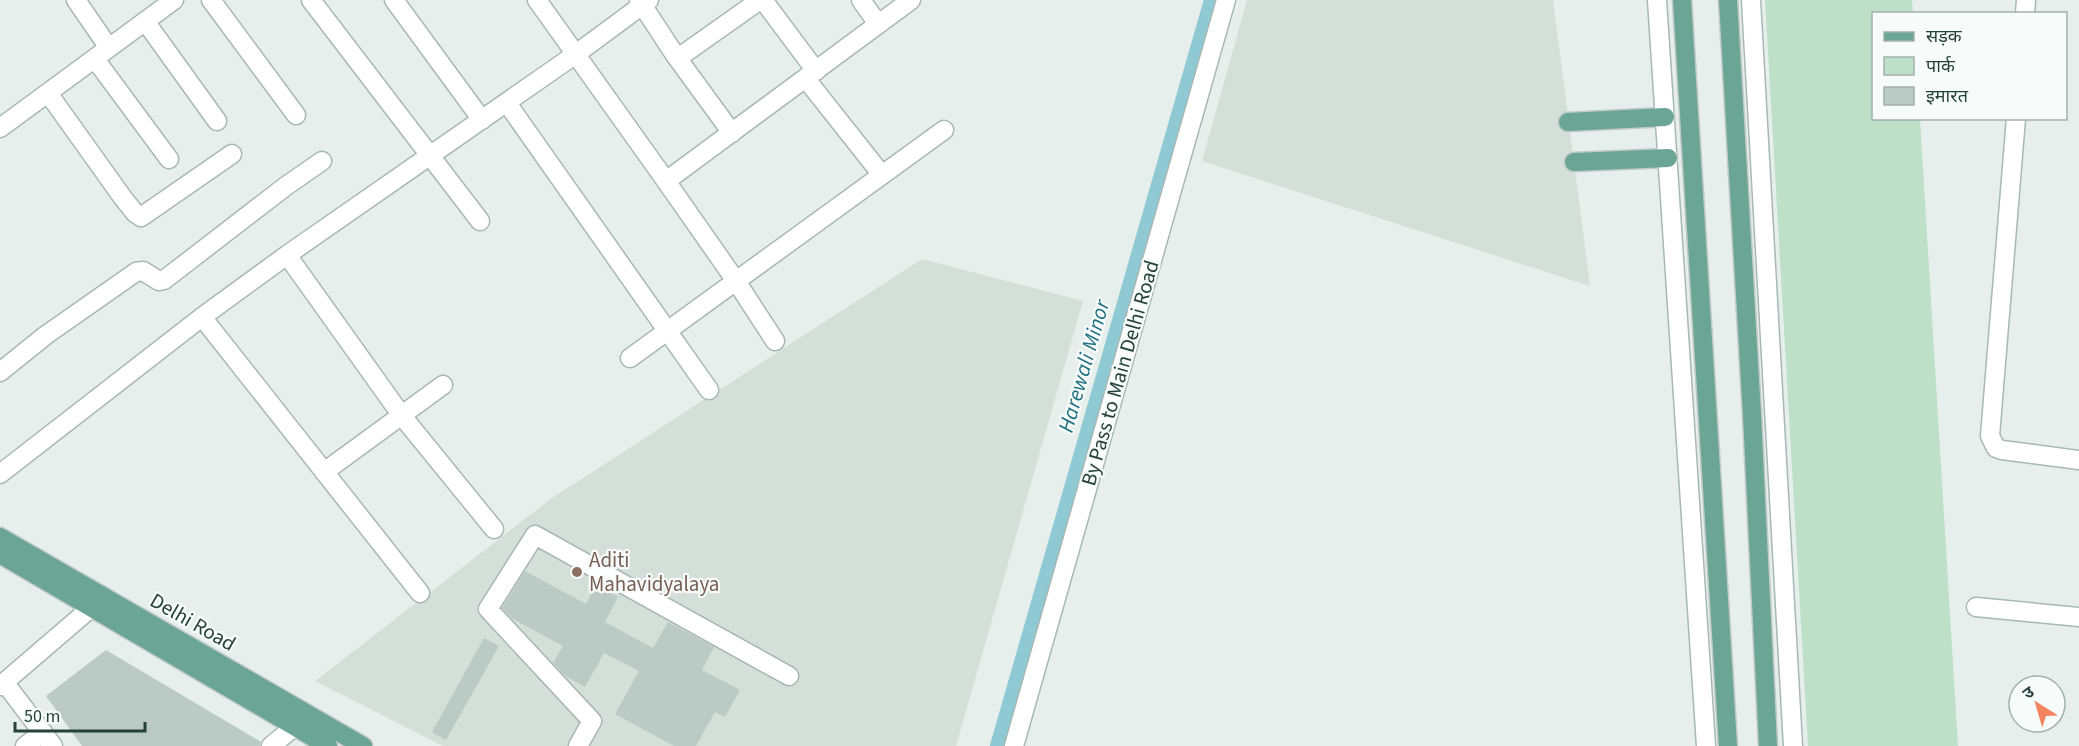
<svg xmlns="http://www.w3.org/2000/svg" width="2079" height="746" font-family="'Source Sans 3','Noto Sans Devanagari',sans-serif">
<style>
.built{fill:#d4dfda}
.green{fill:#bfe0c8}
.lines{fill:none;stroke-linecap:round;stroke-linejoin:round}
.canal{stroke:#8ec9d4;stroke-width:18}
.building{fill:#bbcac4}
.minor-casing{stroke:#a8b8b2;stroke-width:21}
.major-casing{stroke:#c2cac8;stroke-width:21}
.minor{stroke:#fff;stroke-width:18}
.major{stroke:#6aa596;stroke-width:18}
.education-dot{fill:#8d6e63;stroke:#f7fbf9;stroke-width:2}
.labels{text-anchor:middle;stroke-width:4.5;stroke-linejoin:round;paint-order:stroke}
.street-label{font-size:21px;fill:#24423a;stroke:#f7fbf9}
.education-label{font-size:21px;fill:#785e54;stroke:#f7fbf9;text-anchor:start}
.water-label{font-size:22px;font-style:italic;fill:#1c6f80;stroke:#f7fbf9}
</style>
<rect width="100%" height="100%" fill="#e6efeb"/>
<path class="built" d="M1247 0H1553L1590 286 1202 161Z
M922 259 1083 301 956 746H443L315 681 552 498Z"/>
<path class="green" d="M1765 0H1912L1913 13 1874 14V118L1920 119 1958 746H1808Z"/>
<g class="lines">
<path class="canal" d="M999 746 1213 0"/>
</g>
<path class="building" d="M525 571 586 604 596 585 618 597 605 622 653 648 668 622 714 647 702 670 740 690 725 717 715 712 696 746H674L615 714 639 671 604 653 585 687 567 677 553 663 563 646 513 619 502 608Z
M484 638 499 646 446 740 432 732Z
M106 650 261 742 260 746H82L46 696Z"/>
<g class="lines">
<g class="minor-casing">
<path id="minor" d="M76 0 109 48
M211 0 296 115
M311 0 480 221
M394 0 482 120
M537 0 666 181
M639 0 675 55 732 133
M763 0 816 71
M861 0 878 24
M1657 0 1706 746
M1751 0 1793 746
M2025 14 2026 0
M145 21 217 121
M678 58 760 0
M95 59 169 159
M806 79 882 175
M48 93 123 198 135 213 141 217 232 154
M507 103 709 390
M2016 118 1990 436 1996 448 2002 450 2079 460
M0 128 174 0
M287 255 402 416 494 529
M202 317 420 593
M775 341 736 281 666 181 911 0
M630 358 944 130
M0 372 46 335 136 272 143 271 159 281 164 280 286 186 322 161
M324 472 443 385
M0 474 202 317 287 255 576 54 649 0
M1976 607 2079 617
M4 682 53 746
M0 686 92 607 98 596
M25 746 43 732
M271 746 294 727 302 713
M578 746 592 721 488 609 535 535 789 676
M1014 746 1226 0"/>
</g>
<g class="major-casing">
<path id="major" d="M1682 0 1728 746
M1728 0 1752 415 1768 746
M1568 122 1665 117
M1574 162 1668 158
M0 537 363 746
M0 554 328 746"/>
</g>
<use href="#minor" class="minor"/>
<use href="#major" class="major"/>
</g>
<circle class="education-dot" cx="577" cy="572" r="6"/>
<g class="labels">
<g class="street-label">
<text transform="translate(1120 373) rotate(-74)" y="7">By Pass to Main Delhi Road</text>
<text transform="translate(193 622) rotate(30)" y="7">Delhi Road</text>
</g>
<g class="education-label">
<text x="589" y="567">Aditi<tspan x="589" dy="24">Mahavidyalaya</tspan></text>
</g>
<g class="water-label">
<text transform="translate(1083 366) rotate(-74)" y="8">Harewali Minor</text>
</g>
</g>
<rect x="1872" y="12" width="195" height="108" fill="#f7fbf9" stroke="#a3b1ad" stroke-width="1.5"/>
<rect x="1884" y="32" width="30" height="9" fill="#6aa596" stroke="#a3b1ad" stroke-width="1.5"/>
<text x="1926" y="42" font-size="18" fill="#24423a">सड़क</text>
<rect x="1884" y="57" width="30" height="18" fill="#bfe0c8" stroke="#a3b1ad" stroke-width="1.5"/>
<text x="1926" y="72" font-size="18" fill="#24423a">पार्क</text>
<rect x="1884" y="87" width="30" height="18" fill="#bbcac4" stroke="#a3b1ad" stroke-width="1.5"/>
<text x="1926" y="102" font-size="18" fill="#24423a">इमारत</text>
<g transform="translate(2037 704) rotate(323)"><circle r="28" fill="#f7fbf9" stroke="#a3b1ad" stroke-width="1.5"/>
<path d="M0-4.5L10 22L0 15L-10 22Z" fill="#f4845f"/>
<text y="-9" font-size="16" font-weight="bold" text-anchor="middle" fill="#24423a">उ</text>
</g>
<path d="M15 722v9h130v-9" fill="none" stroke="#24423a" stroke-width="3"/>
<text x="24" y="722" font-size="18" fill="#24423a" stroke="#f7fbf9" stroke-width="4.5" paint-order="stroke">50 m</text>
</svg>
